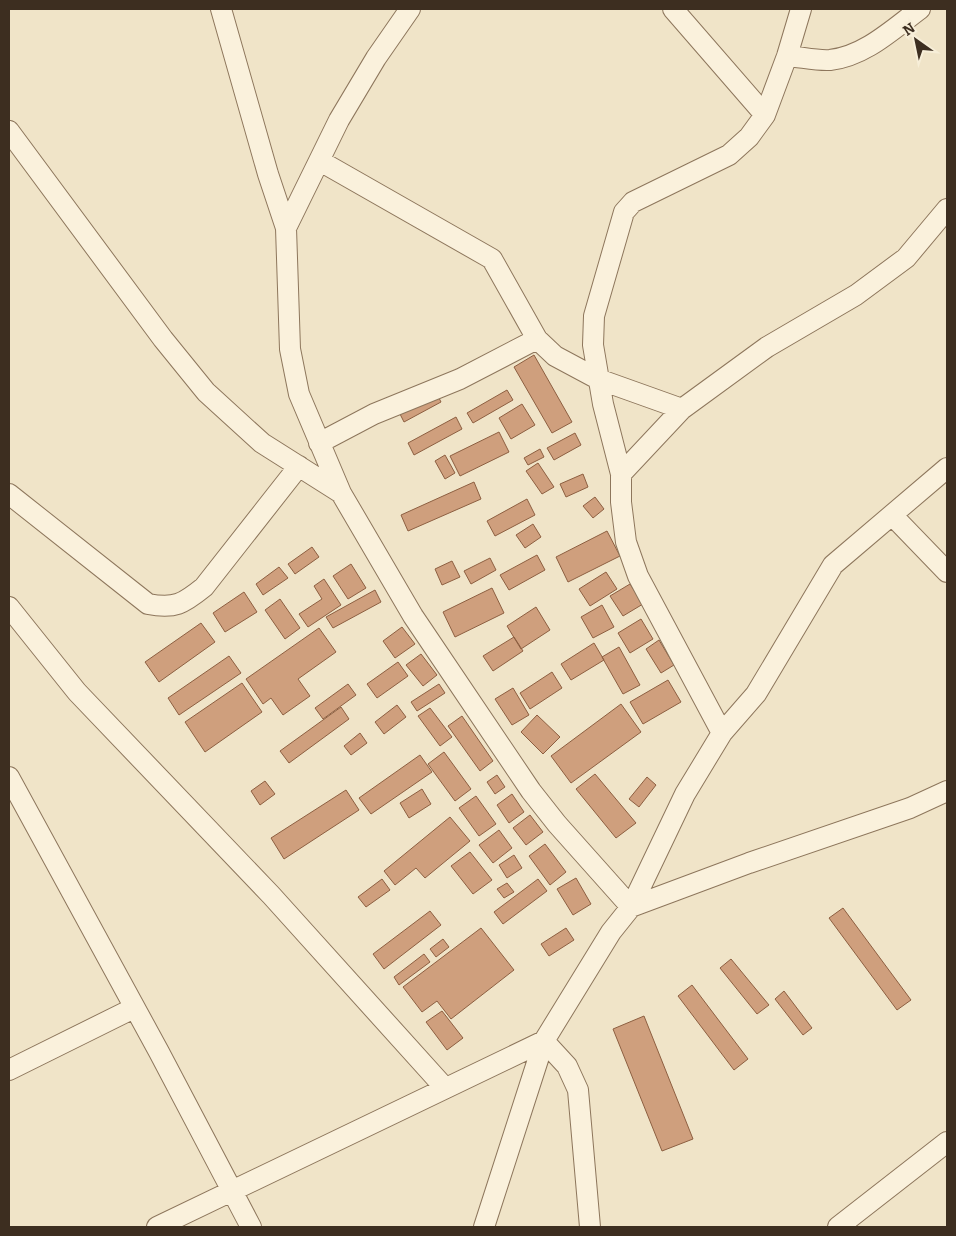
<svg xmlns="http://www.w3.org/2000/svg" width="956" height="1236" font-family="Bitter,serif">
<style>
.building{fill:#cf9f7d;stroke:#8d5f41}
.lines{fill:none;stroke-linecap:round;stroke-linejoin:round}
.street-casing{stroke:#8d765c;stroke-width:22}
.street{stroke:#faf1dc;stroke-width:20}
</style>
<rect width="100%" height="100%" fill="#f0e4c8"/>
<path class="building" d="M534 355 572 422 552 433 514 367Z
M435 390 441 402 404 422 398 410Z
M507 390 513 400 473 423 467 413Z
M522 404 535 425 511 439 499 418Z
M456 417 462 429 414 455 408 443Z
M499 432 509 452 460 476 450 456Z
M575 433 581 445 554 460 547 448Z
M540 449 544 457 528 465 524 458Z
M445 455 455 473 445 479 435 461Z
M538 463 554 487 542 494 526 471Z
M583 474 588 487 566 497 560 484Z
M474 482 481 499 408 531 401 515Z
M595 497 604 509 593 518 583 506Z
M527 499 535 515 495 536 487 521Z
M533 524 541 537 525 548 516 535Z
M607 531 620 556 568 582 556 557Z
M312 547 319 557 295 574 288 564Z
M537 555 545 570 509 590 500 575Z
M490 558 496 570 471 584 464 571Z
M452 561 460 577 442 585 435 569Z
M351 564 366 588 348 599 333 576Z
M279 567 288 578 263 595 256 584Z
M606 572 617 589 590 606 579 589Z
M324 579 341 605 308 627 299 614 322 599 314 586Z
M630 584 643 604 623 616 610 596Z
M492 588 504 613 455 637 443 612Z
M375 590 381 602 333 628 326 617Z
M244 592 257 612 225 632 213 613Z
M280 599 300 628 285 639 265 610Z
M602 605 614 627 593 638 581 617Z
M536 607 550 630 521 649 507 626Z
M641 619 653 639 630 653 618 633Z
M201 623 215 642 159 682 145 662Z
M402 627 415 644 395 658 383 641Z
M319 628 336 652 298 679 310 696 283 715 271 698 263 704 246 679Z
M514 637 523 651 493 671 483 656Z
M659 640 674 665 661 673 646 649Z
M594 643 604 660 571 680 561 664Z
M619 647 640 685 623 694 602 657Z
M421 654 437 675 423 686 406 665Z
M229 656 241 673 179 715 168 698Z
M398 662 408 676 377 698 367 684Z
M552 672 562 688 530 709 520 693Z
M668 680 681 702 643 724 630 702Z
M242 683 262 712 205 752 185 722Z
M348 684 356 695 323 719 315 708Z
M439 684 445 693 417 711 411 702Z
M513 688 529 715 512 725 495 699Z
M621 704 641 732 571 783 551 756Z
M397 705 406 717 384 734 375 722Z
M341 707 349 719 289 763 280 751Z
M430 708 452 737 440 746 418 716Z
M537 715 560 737 543 754 521 732Z
M462 716 493 761 480 771 448 726Z
M360 733 367 743 351 755 344 746Z
M444 752 471 789 455 801 428 764Z
M420 755 432 772 371 814 359 798Z
M595 774 636 823 616 838 576 789Z
M497 775 505 787 495 794 487 782Z
M647 777 656 785 639 807 629 799Z
M265 781 275 794 260 805 251 791Z
M422 789 431 804 409 818 400 803Z
M346 790 359 810 284 859 271 838Z
M512 794 524 812 509 823 497 805Z
M476 796 496 824 479 836 459 808Z
M530 815 543 832 526 845 513 828Z
M450 817 470 841 425 878 416 868 395 885 384 871Z
M499 830 512 848 493 863 479 845Z
M545 844 566 872 550 885 529 856Z
M470 852 492 880 473 894 451 866Z
M514 855 522 868 507 878 499 865Z
M576 878 591 904 573 915 557 889Z
M382 879 390 890 366 907 358 897Z
M538 879 547 891 503 924 494 912Z
M507 883 514 892 504 898 497 889Z
M843 908 911 1000 897 1010 829 918Z
M430 911 441 925 384 969 373 954Z
M481 928 514 970 451 1019 437 1001 422 1012 403 987Z
M566 928 574 940 549 956 541 944Z
M443 939 449 947 436 957 430 949Z
M424 954 430 962 399 985 394 977Z
M731 959 769 1005 757 1014 720 968Z
M692 985 748 1059 734 1070 678 996Z
M784 991 812 1028 803 1035 775 999Z
M442 1011 463 1038 447 1050 426 1022Z
M644 1016 693 1139 662 1151 613 1029Z"/>
<g class="lines">
<g class="street-casing">
<path id="street" d="M221 9 268 174 286 228 290 349 299 394 341 493 413 616 531 791 557 824 631 907 685 794 722 733 756 694 833 565 947 468
M673 9 765 115
M787 56C801 57 817 61 830 60 865 56 893 29 920 9
M9 131 163 339 206 392 262 443 341 493
M320 161 492 259 537 339 555 356 598 379 682 409
M286 228 339 120 376 58 410 9
M319 443 374 414 460 379 537 339
M621 474 682 409 767 347 856 295 906 258 947 209
M9 494 148 604C175 609 183 604 204 587L299 466
M892 515 947 572
M9 607 77 692 271 895 445 1088
M722 733 638 576 626 542 621 502V474L603 404 593 345 594 316 624 212 633 202 729 155 749 137 765 115 787 56 801 9
M9 777 159 1052 251 1227
M9 1070 134 1008
M157 1227 544 1041 567 1066 578 1090 590 1227
M484 1227 544 1041 611 932 631 907 749 863 910 808 947 791
M838 1227 947 1142"/>
</g>
<use href="#street" class="street"/>
</g>
<rect width="956" height="1236" fill="none" stroke="#3d2e20" stroke-width="20"/>
<g transform="translate(916 40) rotate(327)" stroke="#f7eed8" stroke-width="4" paint-order="stroke">
<path d="M0-4L9 19L0 12L-9 19Z" fill="#3d2e20"/>
<text y="-8" font-size="14" font-weight="bold" text-anchor="middle" fill="#3d2e20">N</text>
</g>
</svg>
